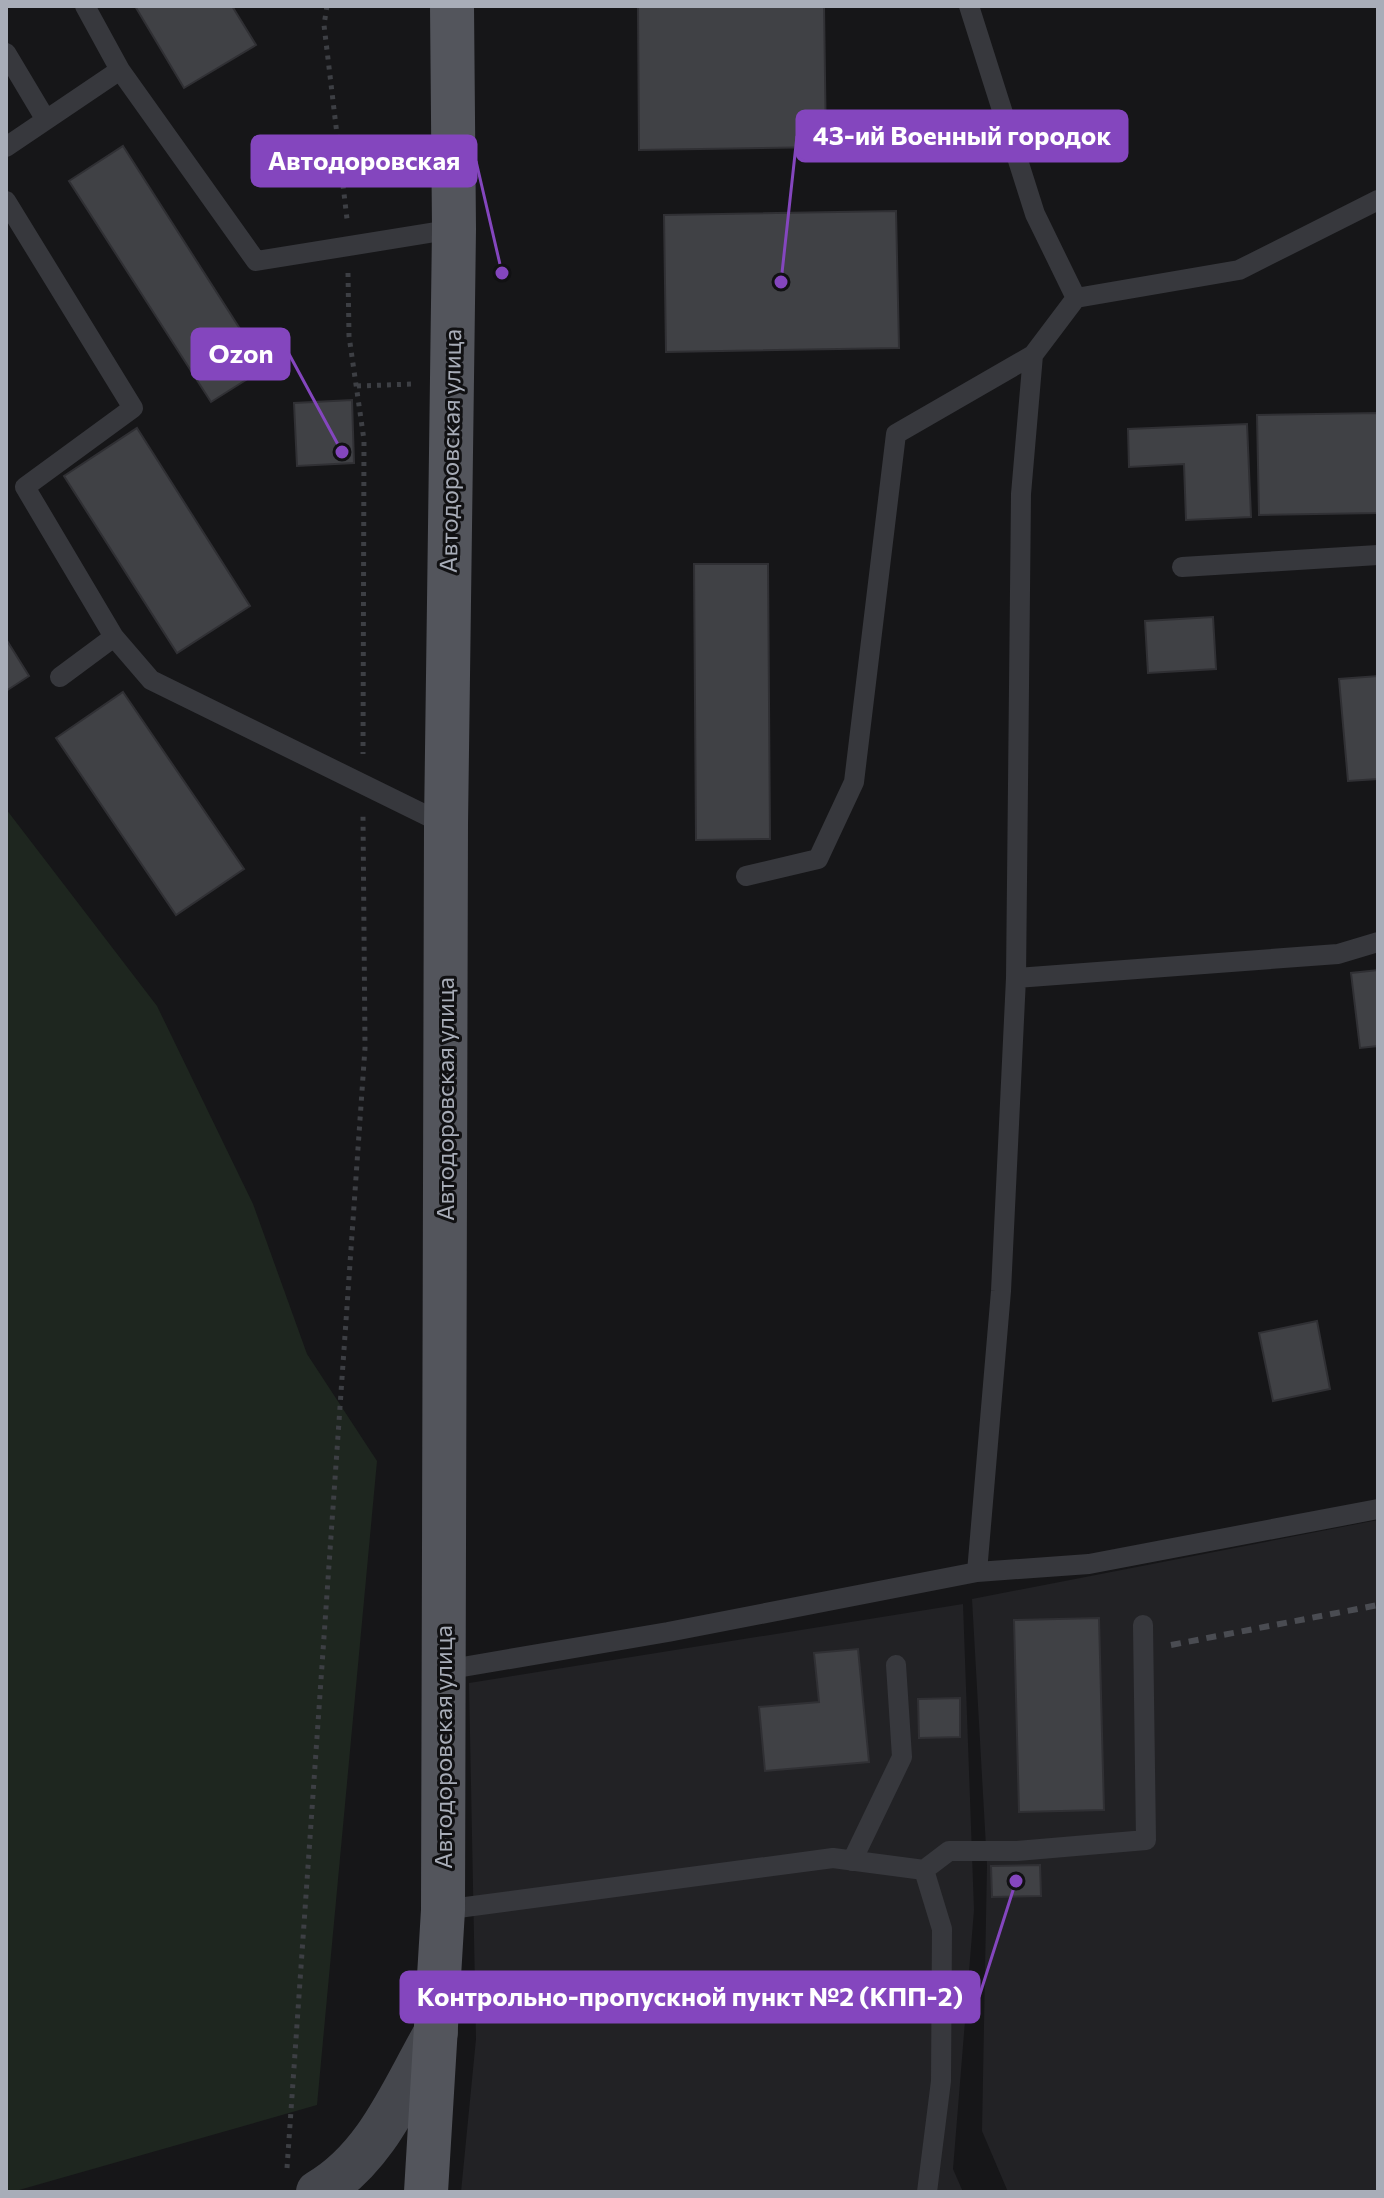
<svg xmlns="http://www.w3.org/2000/svg" width="1384" height="2198" font-family="Commissioner,sans-serif">
<style>
.built{fill:#222225}
.green{fill:#1e261f}
.building{fill:#404145;stroke:#303034;stroke-width:2}
.lines{fill:none;stroke-linecap:round;stroke-linejoin:round}
.path{stroke:#3d3f44;stroke-width:5;stroke-dasharray:4 6;stroke-linecap:butt}
.service{stroke:#37383d;stroke-width:20}
.secondary{stroke:#45474d;stroke-width:44}
.primary{stroke:#53555c;stroke-width:44}
.rail{stroke:#4a4c52;stroke-width:6;stroke-dasharray:10 8;stroke-linecap:butt}
.labels{text-anchor:middle;stroke-width:6;stroke-linejoin:round;paint-order:stroke}
.street-label{font-size:24px;fill:#a8adb8;stroke:#111113}
.leader{fill:none;stroke:#8446be;stroke-width:3}
.callout-dot{fill:#8446be;stroke:#111113;stroke-width:3}
.callout{fill:#8446be;stroke:#8446be;stroke-width:3}
.callout-label{font-size:26px;text-anchor:middle;font-weight:bold;fill:#fff}
</style>
<rect width="100%" height="100%" fill="#161618"/>
<path class="built" d="M1378 1520V2192H1008L982 2131 987 1865 972 1599Z
M963 1604 974 1910 953 2169 963 2192H461L476 2039 469 1683Z"/>
<path class="green" d="M6 809 157 1006 253 1204 307 1354 377 1461 317 2105 12 2192H6Z"/>
<path class="building" d="M135 6H232L256 45 184 88Z
M638 6H824L826 147 639 150Z
M123 146 265 368 211 402 69 181Z
M896 211 899 348 666 352 664 215Z
M352 400 354 463 297 466 294 403Z
M1378 413V513L1259 515 1257 415Z
M1247 424 1251 517 1186 520 1184 464 1129 467 1128 429Z
M137 428 250 606 177 653 64 476Z
M694 564H768L770 839 696 840Z
M1213 617 1216 669 1148 673 1145 621Z
M6 639 29 676 6 691Z
M1378 676V779L1348 781 1339 679Z
M123 692 244 869 176 915 56 738Z
M1378 970V1046L1360 1048 1351 973Z
M1317 1321 1330 1389 1273 1401 1259 1333Z
M1099 1618 1104 1810 1019 1812 1014 1620Z
M858 1649 869 1762 765 1771 759 1707 819 1702 814 1653Z
M960 1698V1737L919 1738 918 1699Z
M1040 1865 1041 1896 992 1897 991 1866Z"/>
<g class="lines">
<path class="path" d="M327 6 324 25 347 219
M348 273 349 336 364 440 363 754
M357 386 414 384
M287 2168 365 1048 363 816"/>
<path class="service" d="M85 6 120 70 256 261 454 229
M969 6 1035 214 1076 298 1239 270 1378 200
M6 53 46 120
M6 147 120 70
M6 201 133 408 25 487 114 637 151 680 446 825
M1182 567 1378 555
M60 677 114 637
M746 876 818 859 854 782 896 434 1033 355
M1016 978 1338 954 1378 942
M977 1572 1001 1291 1016 978 1021 494 1033 355 1076 298
M445 1670 668 1632 977 1572 1089 1564 1378 1509
M852 1861 902 1757 896 1665
M924 1870 949 1851H1017L1146 1840 1143 1625
M443 1910 833 1858 924 1870 942 1929 941 2081 927 2192"/>
<path class="secondary" d="M318 2192C377 2158 403 2089 436 2032"/>
<path class="primary" d="M426 2192 443 1910 446 825 454 229 452 6"/>
<path class="rail" d="M1171 1645 1378 1605"/>
</g>
<g class="labels">
<g class="street-label">
<text transform="translate(451 451) rotate(-89)" y="8">Автодоровская улица</text>
<text transform="translate(446 1099) rotate(-90)" y="8">Автодоровская улица</text>
<text transform="translate(444 1747) rotate(-90)" y="8">Автодоровская улица</text>
</g>
</g>
<path class="leader" d="M781 282L797 136M502 273L476 161M342 452L289 354M1016 1881L979 1997"/>
<g class="callout-dot">
<circle cx="781" cy="282" r="8"/>
<circle cx="502" cy="273" r="8"/>
<circle cx="342" cy="452" r="8"/>
<circle cx="1016" cy="1881" r="8"/>
</g>
<g class="callout">
<rect x="797" y="111" width="330" height="50" rx="8"/>
<rect x="252" y="136" width="224" height="50" rx="8"/>
<rect x="192" y="329" width="97" height="50" rx="8"/>
<rect x="401" y="1972" width="578" height="50" rx="8"/>
</g>
<g class="callout-label">
<text x="962" y="145">43-ий Военный городок</text>
<text x="364" y="170">Автодоровская</text>
<text x="241" y="363">Ozon</text>
<text x="690" y="2006">Контрольно-пропускной пункт №2 (КПП-2)</text>
</g>
<rect width="1384" height="2198" fill="none" stroke="#a8adb8" stroke-width="16"/>
</svg>
